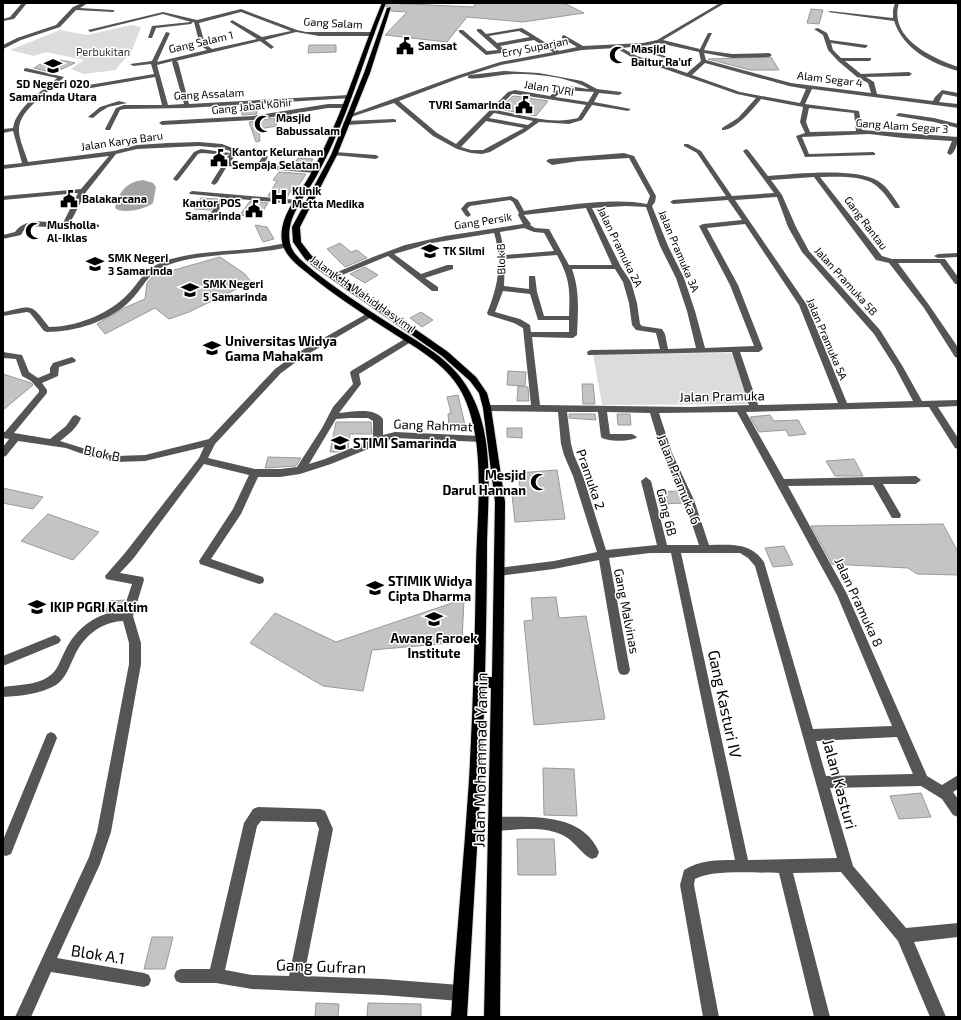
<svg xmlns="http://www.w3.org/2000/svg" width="961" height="1020" font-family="'Exo 2',sans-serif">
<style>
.green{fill:#dcdcdc}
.water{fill:#a3a3a3}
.building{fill:#c4c4c4;stroke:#999}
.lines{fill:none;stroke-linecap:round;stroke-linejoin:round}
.major-casing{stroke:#dbdbdb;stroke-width:2}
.minor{fill:#555;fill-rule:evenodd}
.major{fill:#000;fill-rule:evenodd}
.labels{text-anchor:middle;stroke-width:3;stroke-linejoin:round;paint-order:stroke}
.far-street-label{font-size:11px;fill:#000;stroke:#fff}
.far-poi-label{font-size:11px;font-weight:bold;fill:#000;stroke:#fff;text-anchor:start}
.far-park-label{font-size:11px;fill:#333;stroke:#fff}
.poi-label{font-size:13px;font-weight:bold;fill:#000;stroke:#fff;text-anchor:start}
.street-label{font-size:13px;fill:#000;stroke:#fff}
.near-street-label{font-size:16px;fill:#000;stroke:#fff}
</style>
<rect width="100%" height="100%" fill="#fff"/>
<path class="green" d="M131 25 141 27 131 53 120 64 116 70 84 74 71 69 84 60 46 52 34 56 10 50 60 30 87 35Z
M736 353 759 404 602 405 593 354Z"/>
<path class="water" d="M143 180 153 183 156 187 153 203C145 209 128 213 118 210L115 208C119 192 126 182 143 180Z"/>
<path class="building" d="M387 3 474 7 475 3H564L584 13 523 22 467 17 447 42 385 35 407 12 391 11 392 6 386 7Z
M811 9 823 10 819 24 807 23Z
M309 45H336V52L308 53Z
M771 57 779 70H750L708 59Z
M47 60 56 62 61 60 75 63 53 73 34 68Z
M513 96H515L548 101 536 116 499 109Z
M256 105 257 114 242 115 241 106Z
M274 118 277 126 259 129 260 141 256 142 249 122Z
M298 158 313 159 309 167 293 166Z
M279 172 306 174 296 189 292 188 287 198 268 196 277 181 273 180Z
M201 198 218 199 211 210 194 209Z
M250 201 268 203 259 217 240 215Z
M255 225 267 227 274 239 263 242Z
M340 243 351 252 357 250 367 258 345 267 327 249Z
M220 257 245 274 251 282 189 312 169 319 155 308 105 334 97 324 124 308 145 299 147 283 153 276Z
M365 267 378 275 365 283 350 274Z
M421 312 433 320 422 327 410 318Z
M508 371 526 372 525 386 507 385Z
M3 374 31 383 33 385 3 410Z
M582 384H593L595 404H583Z
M518 386 528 387 529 401H517Z
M458 395 465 425 449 426 448 414 451 413 447 397Z
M569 414H595L596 420 569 418Z
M617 414H630L631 425H618Z
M770 415 774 421 798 420 806 434 789 436 786 430 759 432 750 417Z
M336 422H371L372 434H350L348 448 338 452H330Z
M507 428H522V438L507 437Z
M268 457 301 458 296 466 265 468Z
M854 459 863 476H835L826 461Z
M557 470 565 519 515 522 512 495 521 494 518 473Z
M3 488 43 497 33 509 3 503Z
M678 491 684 503 660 504 658 492Z
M48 514 99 532 73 560 21 541Z
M943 524 958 552V575L917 574 908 568 832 564 811 526Z
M784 546 793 565 773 567 765 548Z
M556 597 559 618 586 616 605 719 534 725 524 621 533 620 531 598Z
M464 599 462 642 372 650 363 691 323 686 250 643 275 613 336 642Z
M125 600 122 610 106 612 109 601Z
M543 768 574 769 577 816 544 815Z
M921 793 931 817 899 819 890 796Z
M517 839H554L556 875H518Z
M152 937H173L165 969H144Z
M316 1003 339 1004 338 1017H315Z
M368 1003 421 1004V1017H367Z"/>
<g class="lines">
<g class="major-casing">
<path id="major" d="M382 3H386C363 60 347 121 317 175 306 196 285 217 290 243 292 255 306 264 315 272 339 291 364 307 390 324 419 343 453 359 470 392 495 437 488 494 487 543 487 588 486 632 485 677H492L495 502 483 408 479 393 470 381 442 356 313 266 305 259 293 242 292 227 331 155 364 73 387 8 391 7 370 73 337 155 300 227 301 242 311 255 319 262 448 352 476 377 487 393 491 408 505 502 500 1017H484L491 688H485L481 780 467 1017H451C456 938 464 859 469 780 473 708 475 638 476 566 477 512 487 442 462 393 446 362 412 346 385 328 359 311 334 295 311 276 300 267 285 257 282 242 278 217 299 195 310 175 341 121 358 60 382 3Z"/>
</g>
<path class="minor" d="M22 3H27L14 19 3 21V19L10 17Z
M82 3H88L80 8 113 10 115 11 113 12 76 10 60 27 21 40 3 49V45L17 38 56 25 73 7Z
M720 3H725L663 40 700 49 708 33H712L704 50 732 54 769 53 772 55 769 57 732 58 704 53 706 60 791 83 871 93 868 83 857 77 838 61 828 50 823 35 814 29 818 28 827 33 830 40 867 45 868 46 865 48 831 43 833 50 841 58H871V60L869 61H845L861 74 909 72 912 74 909 76 866 77 874 82 877 94 933 101 935 97 942 90 958 93V97L943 94 939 102 958 104V108L812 89 805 104 859 111 862 130 958 137C958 143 955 153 950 155L947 153 952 141 903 138 869 134 802 137 809 154 873 152 875 153V155L805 157 796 136 805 133 800 122 803 107 761 99C753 109 735 131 722 130V128L738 118 756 98 737 94 633 58 616 48 582 50 501 65 460 78 399 101 437 133 456 144 508 92 515 90 550 96C564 82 571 87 589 89 568 76 527 72 502 75 491 76 479 80 468 78V76L470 75 504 71 539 73 582 81 597 89 621 92 622 93 619 95 599 93 594 102 631 109 628 111 592 105 582 120 569 124 539 122 525 132 490 152 482 154 471 153 457 149 433 136 394 103 351 117 346 116 456 76 500 62 553 52 534 40 500 46 508 53V55H504L501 53 486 55 459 32V30H463L487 51 498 50 477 31V29H481L486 34 522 28 559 51 577 47 562 38V36L564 35 583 46 643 43 657 40ZM519 31 530 37 497 43 489 36ZM659 43 699 52 701 61 687 73 637 56 622 48 631 47 671 60V58L638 47ZM705 63 789 86 806 89 800 103 740 92 692 75ZM564 90 594 92 588 102 555 97ZM512 94H515L586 105 578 118C552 125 522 115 496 110ZM809 108 854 113 856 131 810 132 806 122ZM494 113 533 121 528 125 489 118ZM486 121 524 128 483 150H471L461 147Z
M895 3H899C888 38 932 58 958 67V71C931 63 904 50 894 21L828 12 830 11 893 18V10Z
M953 3H958V5Z
M241 9 297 30 306 32H372L375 34 372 36H319L296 32 265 40 274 47 271 49 260 41 176 61 178 62 189 104 349 95 352 97 351 98 187 108 125 109 120 110 110 130H106L105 129 116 108 124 105H162L155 77 85 89 82 87 83 86 154 74 151 64 133 66 130 64 152 61 166 32 170 33 157 62 207 50 200 45 194 22H193L191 24 156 28 152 38H148L152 26 191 22 163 14 90 32 88 30 163 12 197 20ZM241 12 291 31 262 37 232 20 230 22 257 39 212 49 205 44 199 23ZM173 61 172 62 184 104 168 105 157 65Z
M26 68 64 77C51 92 17 109 19 132 20 142 25 152 28 162L114 151 137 145 168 143 199 142 222 144 235 149 236 155 230 162 257 165 263 156 265 155 268 157 263 165 316 169 319 171 316 173 227 166 217 183 214 185 211 183 230 153 227 155 202 153 198 154 178 180 176 181 173 179 194 152 201 149 230 153V151L221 148 199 146 137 149 116 154 86 192 70 223 97 224 99 225V227L65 228 30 226 25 228 21 235 3 239V235L15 232C25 217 47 222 63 223L78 193 3 200V196L81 189 109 156 3 169V165L22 163 13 131 3 133V129L13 128C17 106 42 92 57 78L24 71V69Z
M119 101 127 103 108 107 100 112 93 118 88 117 100 107Z
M328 104H345L348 106 345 108H328L291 114 294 118 303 121 304 122 301 124 290 120 285 115 253 120 162 125 159 123 162 121 253 116Z
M899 113 934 118 958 124V128L934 122 897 116 896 115Z
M394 119 396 120V122L346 125 343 123 346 121Z
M684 144H688L701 151 732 196 774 193 743 151 746 149 748 150 768 176C795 174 856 167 878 181 888 187 894 198 900 207L899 208H895C889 200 883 190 874 184 860 175 836 177 820 177L882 256 892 259H945L958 277V284H955L940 263H898L929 305 955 343 958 348V358L955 357 924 308 889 263 876 260 814 177 771 180 782 195 796 227 809 251 880 330 903 367 922 401 958 400V406L938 407 958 438V449L955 448 929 407 746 412 784 479 916 476 921 480 916 484H883L901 515 900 518H892L873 485 788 486 847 594 927 776 942 785 958 775V789L953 792 958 799V817L953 815 942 799 921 786 830 788 853 866 906 928 958 923V937L914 942 946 1017H930L898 941 841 872 793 873 830 1017H814L779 873C759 873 711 869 695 879L694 885 719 1017H703L680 885 684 870C700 860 716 860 735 860L671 553H650L609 558 630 670 628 674 624 675 620 674 618 670 599 560 554 569 499 576 495 575 494 572 495 569 499 568 554 561 597 552 573 476 564 455 561 444 558 412 487 411 483 408 487 405H531L523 328 514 323 488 315 487 313C498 286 503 261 494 233L432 243 394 254 421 274 447 265H453V269L425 278 438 287V291H432L388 256 335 278H332L328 276 373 257 405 245 445 236 523 224 518 215 519 213 513 202 510 200 470 206 467 209 471 215 468 217 466 216 461 209 466 203 468 202 511 196 518 200 524 211C558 206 615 197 647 204L650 196 629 158 579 161 552 165 546 161 549 159 624 153 634 156 656 196 655 202 652 206 668 246 684 278 695 311 705 348 754 346 730 285 699 226 703 224 742 220 728 200 673 204 670 202 673 200 726 196 697 153 684 146ZM777 197 788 227 802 252 874 334 895 367 913 401 847 403 807 305 735 200ZM626 206 646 207 660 246 676 278 687 311 696 348 668 349 665 334 662 329 642 326 640 324 637 303 631 282 621 267 592 208ZM586 208 612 265H569L549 229 535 228 530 225 531 224 524 215ZM745 224 799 305 838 403 758 405 740 352H759L763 349 738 285 707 228ZM524 228 534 232 544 233 554 251 505 255 500 232ZM557 255C570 279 570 289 569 316H544L537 292 535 276H529V289L504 286 505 259ZM572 269H615L623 282 629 303 632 325 636 330 656 333 660 349 591 350 588 351 587 353 588 355 732 352 749 405 690 407 540 405 532 337 573 338 577 335C578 312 580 291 572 269ZM503 291 530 294 538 320H569V332H531L530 325 520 319 495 312ZM567 412H598L601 437C606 442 632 442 637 437L632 434H610L607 412 650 413 662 453 684 500 699 545H667L651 481 646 477 641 481 657 545 606 550 583 476 574 455 571 444ZM737 412 837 595 892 726 813 729 764 562C750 542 731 545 709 545L694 500 672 453 659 413ZM681 553H740L748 558 755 566 837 858 748 860ZM897 737 913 774 826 776 816 741Z
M335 152 376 155 379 157 376 159 333 155 332 154Z
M192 191 298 200 301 202 298 204 227 198 211 221 209 222 206 220 221 197 190 194 189 193Z
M286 243 290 245 289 247C250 256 203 252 168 265 147 273 145 286 131 300 111 321 75 332 47 332L44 331 30 313 27 312 3 316V312C33 306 30 302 49 327 75 327 106 315 125 297 139 284 142 271 162 262 186 253 212 252 238 250 254 249 270 246 286 243Z
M958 253V257L938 258 934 256 938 254Z
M368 313H374L375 315 303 357 281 373 215 444 208 458 255 469H280L297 467 322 428 333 407 353 384 350 373 351 371 408 337 412 340 411 342 359 374 361 384 339 413C351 412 374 407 383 419V435L395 432 481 436 486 439 481 442 395 438 331 464 300 474 280 477H258L241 514 211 559 263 577 264 580 263 583 259 584 200 564 199 561 233 509 249 475 204 464 133 559 120 573 143 577 144 580 133 616 141 643V664L111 832 100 864 57 958 144 973 149 975 151 980 149 985 144 987 51 972 31 1017H15L89 857 97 832 129 664V643L123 621C100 622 83 637 74 657 69 667 66 678 56 685 41 694 20 696 3 697V687C17 685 36 685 48 677 58 671 60 660 65 651 76 628 97 612 123 611L132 584 106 579 105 576 125 553 199 458 204 447 145 461 116 462 91 457 66 448 18 441 6 456 3 457V447L9 439 3 438V432H5L39 392V390L31 381 22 376 16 359 3 358V352L22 355 29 372 38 378 50 373V368L53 363 72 357 76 360 75 362 59 367 58 376 42 383 47 390V393L14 433 50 439 66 426 73 416 76 415 81 418C77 428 69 434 60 441L92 451 116 456 145 455 209 439 275 369 297 353ZM350 418H368L373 421V439L325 459 309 464 336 419Z
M55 635 59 637 61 640 59 643 3 666V656Z
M51 732 55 734 57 738 11 854 6 856 3 855V840L47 734Z
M258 807 320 809 325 811 333 829 304 976 383 979 460 985 465 988 468 993 465 998 460 1001 383 995 252 989 216 983H181L176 981 174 976 176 971 181 969H210L244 823 253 809ZM261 821 316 822 319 829 289 976 252 975 225 970 257 826Z
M495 817C530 817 582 812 599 852L597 857 592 859C582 855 576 843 566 837 546 825 517 830 495 831L490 829 488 824 490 819Z"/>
<use href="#major" class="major"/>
</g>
<defs>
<g id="civic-bare" transform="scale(1.38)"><path d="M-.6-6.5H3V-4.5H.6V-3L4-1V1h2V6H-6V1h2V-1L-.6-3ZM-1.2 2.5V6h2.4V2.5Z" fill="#000" stroke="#fff" stroke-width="2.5" paint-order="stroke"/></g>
<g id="mosque-bare" transform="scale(1.38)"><path d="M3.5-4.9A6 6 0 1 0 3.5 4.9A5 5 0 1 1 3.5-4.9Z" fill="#000" stroke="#fff" stroke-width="2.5" paint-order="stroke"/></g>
<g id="school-bare" transform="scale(1.38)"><path d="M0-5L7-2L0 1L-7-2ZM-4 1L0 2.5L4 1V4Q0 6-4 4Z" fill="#000" stroke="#fff" stroke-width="2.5" paint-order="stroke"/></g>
<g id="hospital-bare" transform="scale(1.38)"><path d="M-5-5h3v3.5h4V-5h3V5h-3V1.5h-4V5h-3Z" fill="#000" stroke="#fff" stroke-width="2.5" paint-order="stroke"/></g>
<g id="university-bare" transform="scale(1.38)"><path d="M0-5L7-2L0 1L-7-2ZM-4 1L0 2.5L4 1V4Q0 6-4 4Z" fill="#000" stroke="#fff" stroke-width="2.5" paint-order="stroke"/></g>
</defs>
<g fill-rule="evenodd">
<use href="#civic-bare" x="405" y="46"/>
<use href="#mosque-bare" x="618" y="55"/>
<use href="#school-bare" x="53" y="66"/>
<use href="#civic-bare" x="524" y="105"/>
<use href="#mosque-bare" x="263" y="124"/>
<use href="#civic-bare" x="219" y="158"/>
<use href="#hospital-bare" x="279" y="197"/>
<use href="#civic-bare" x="69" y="199"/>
<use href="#civic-bare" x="254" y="209"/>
<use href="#mosque-bare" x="34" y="231"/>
<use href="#school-bare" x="430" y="251"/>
<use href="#school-bare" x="95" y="264"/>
<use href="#school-bare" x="190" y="290"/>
<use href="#university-bare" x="212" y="348"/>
<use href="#university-bare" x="340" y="443"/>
<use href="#mosque-bare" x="539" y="482"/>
<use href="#university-bare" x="375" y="588"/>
<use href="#university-bare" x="37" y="607"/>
<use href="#university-bare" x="434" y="619"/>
</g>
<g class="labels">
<g class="far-street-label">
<text transform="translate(333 23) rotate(3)" y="4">Gang Salam</text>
<text transform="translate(201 42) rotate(-13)" y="4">Gang Salam 1</text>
<text transform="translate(535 47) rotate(-11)" y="4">Erry Suparjan</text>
<text transform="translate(830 79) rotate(7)" y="4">Alam Segar 4</text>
<text transform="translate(549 88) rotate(9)" y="4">Jalan TVRI</text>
<text transform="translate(209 94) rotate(-3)" y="4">Gang Assalam</text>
<text transform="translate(252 106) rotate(-6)" y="4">Gang Jabal Kohir</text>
<text transform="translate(902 126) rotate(4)" y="4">Gang Alam Segar 3</text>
<text transform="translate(122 141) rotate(-8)" y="4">Jalan Karya Baru</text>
<text transform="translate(483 221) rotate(-9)" y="4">Gang Persik</text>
<text transform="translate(866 223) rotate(53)" y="4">Gang Rantau</text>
<text transform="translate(620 247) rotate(64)" y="4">Jalan Pramuka 2A</text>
<text transform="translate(679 251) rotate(67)" y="4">Jalan Pramuka 3A</text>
<text transform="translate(501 259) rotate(-91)" y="4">Blok B</text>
<text transform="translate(846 281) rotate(48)" y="4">Jalan Pramuka 5B</text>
<text transform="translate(363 294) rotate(35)" y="4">Jalan K.H. Wahid Hasyim I</text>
<text transform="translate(827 339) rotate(67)" y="4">Jalan Pramuka 5A</text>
</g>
<g class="far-poi-label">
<text x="418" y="50">Samsat</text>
<text x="631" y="53">Masjid<tspan x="631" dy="13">Baitur Ra'uf</tspan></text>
<text x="53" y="88" text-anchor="middle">SD Negeri 020<tspan x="53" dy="13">Samarinda Utara</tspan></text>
<text x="511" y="109" text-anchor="end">TVRI Samarinda</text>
<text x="276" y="122">Masjid<tspan x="276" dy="13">Babussalam</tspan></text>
<text x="232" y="156">Kantor Kelurahan<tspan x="232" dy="13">Sempaja Selatan</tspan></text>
<text x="292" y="195">Klinik<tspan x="292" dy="13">Metta Medika</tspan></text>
<text x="82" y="203">Balakarcana</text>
<text x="241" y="207" text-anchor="end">Kantor POS<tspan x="241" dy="13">Samarinda</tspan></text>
<text x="47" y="229">Musholla<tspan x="47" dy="13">Al-Iklas</tspan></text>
<text x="443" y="255">TK Silmi</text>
<text x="108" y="262">SMK Negeri<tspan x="108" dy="13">3 Samarinda</tspan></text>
<text x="203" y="288">SMK Negeri<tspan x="203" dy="13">5 Samarinda</tspan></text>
</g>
<g class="far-park-label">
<text x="103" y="56">Perbukitan</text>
</g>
<g class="poi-label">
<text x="225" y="346">Universitas Widya<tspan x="225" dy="15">Gama Mahakam</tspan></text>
<text x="353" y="448">STIMI Samarinda</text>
<text x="526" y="480" text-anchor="end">Mesjid<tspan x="526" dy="15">Darul Hannan</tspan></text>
<text x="388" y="586">STIMIK Widya<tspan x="388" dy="15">Cipta Dharma</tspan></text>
<text x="50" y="612">IKIP PGRI Kaltim</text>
<text x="434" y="643" text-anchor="middle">Awang Faroek<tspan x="434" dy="15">Institute</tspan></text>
</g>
<g class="street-label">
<text transform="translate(722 396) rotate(-1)" y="5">Jalan Pramuka</text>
<text transform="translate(433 425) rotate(2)" y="5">Gang Rahmat</text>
<text transform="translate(102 453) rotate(12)" y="5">Blok B</text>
<text transform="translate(591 479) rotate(71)" y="5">Pramuka 2</text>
<text transform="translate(679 479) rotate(68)" y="5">Jalan Pramuka 6</text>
<text transform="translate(667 512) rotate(76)" y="5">Gang 6B</text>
<text transform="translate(859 602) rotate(65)" y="5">Jalan Pramuka 8</text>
<text transform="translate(627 611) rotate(79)" y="5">Gang Malvinas</text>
</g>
<g class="near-street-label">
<text transform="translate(725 704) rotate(78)" y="6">Gang Kasturi IV</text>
<text transform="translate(480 760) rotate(-89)" y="6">Jalan Mohammad Yamin</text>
<text transform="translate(840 784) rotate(75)" y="6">Jalan Kasturi</text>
<text transform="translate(98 954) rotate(9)" y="6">Blok A.1</text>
<text transform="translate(321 966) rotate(2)" y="6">Gang Gufran</text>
</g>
</g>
<rect width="961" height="1020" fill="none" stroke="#000000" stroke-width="8"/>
</svg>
